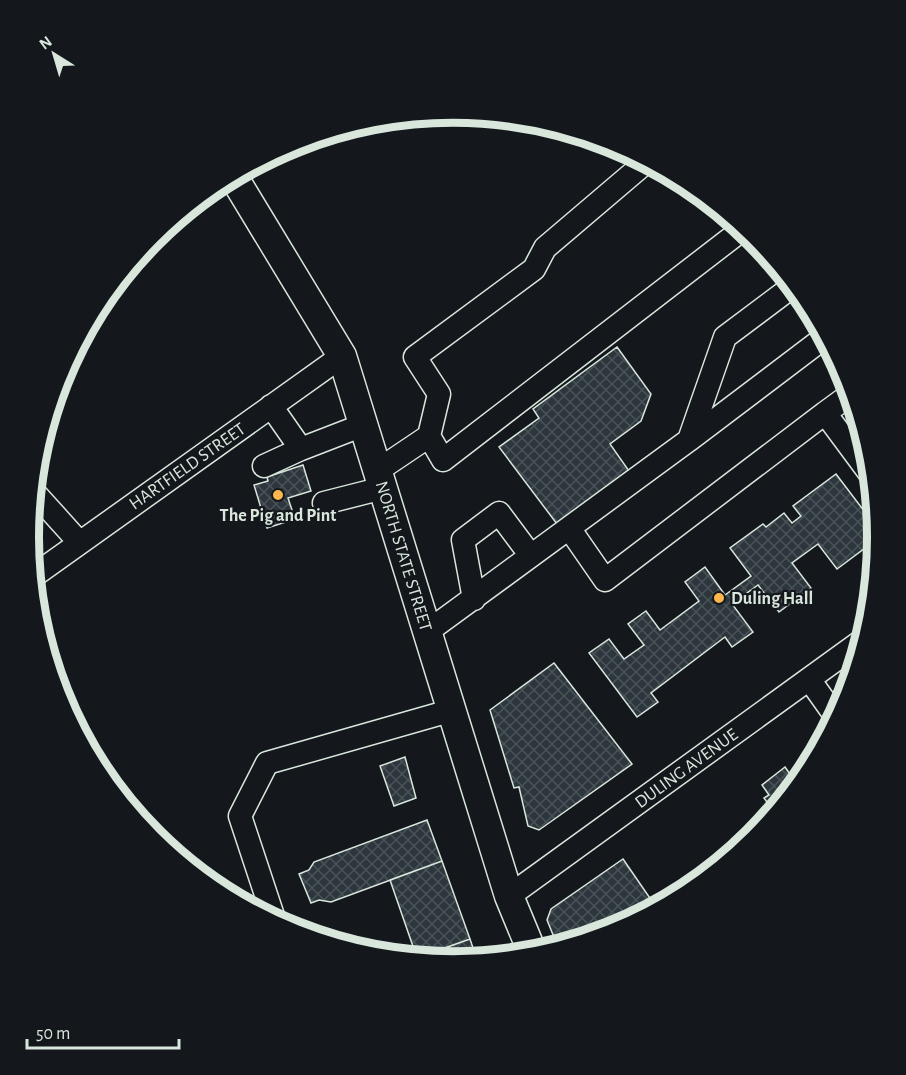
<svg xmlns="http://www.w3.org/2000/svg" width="906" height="1075" font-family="'Alegreya Sans',sans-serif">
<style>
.building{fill:url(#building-cross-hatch);stroke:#d8e6dc;stroke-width:1.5}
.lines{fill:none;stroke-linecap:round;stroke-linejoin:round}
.minor-casing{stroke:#d8e6dc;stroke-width:25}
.major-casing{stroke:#d8e6dc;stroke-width:31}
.minor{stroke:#14181c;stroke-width:22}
.major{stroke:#14181c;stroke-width:28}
.poi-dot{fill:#ffb74d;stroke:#14181c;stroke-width:2}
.labels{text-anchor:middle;stroke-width:4.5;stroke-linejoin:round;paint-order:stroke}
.street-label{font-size:18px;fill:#d8e6dc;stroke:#14181c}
.poi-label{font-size:18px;font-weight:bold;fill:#d8e6dc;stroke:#14181c}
.rim{fill:none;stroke:#d8e6dc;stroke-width:8}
</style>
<defs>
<pattern id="building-cross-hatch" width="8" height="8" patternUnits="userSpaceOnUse" patternTransform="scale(1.5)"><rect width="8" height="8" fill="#2c363c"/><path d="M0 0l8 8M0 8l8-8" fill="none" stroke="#4a5358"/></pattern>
</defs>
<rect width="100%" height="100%" fill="#14181c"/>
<path class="building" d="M617 347 651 394 641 421 610 444 629 471 557 524 499 447 539 418 533 409Z
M303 465 311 491 288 498 295 519 267 528 254 485 268 481 267 477Z
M836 474 877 528V539L837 569 818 544 792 563 811 588 779 612 758 585 732 604 753 632 732 647 725 637 651 693 658 702 637 717 589 653 609 639 624 659 644 645 628 624 646 611 660 630 699 601 685 582 705 567 725 595 751 576 730 548 763 524 766 527 784 513 792 523 801 516 793 506Z
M554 663 632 764 539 830 528 826 519 787 514 788 490 710Z
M405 757 416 798 394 806 380 766Z
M785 767 792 777 799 772 803 777 774 812 764 798 769 795 762 785Z
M427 820 442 861 331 902 319 900 311 903 299 874 309 870 314 862Z
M623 859 654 904 615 930 558 947 547 920 551 909Z
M442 861 470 939 417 958 390 880Z
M470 939 477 960 453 962 416 958Z"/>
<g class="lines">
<g class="minor-casing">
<path id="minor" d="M646 162 545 248 534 269 415 357 439 394 429 436 443 460 743 229
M851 394 825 413 871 475
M271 406 301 449 363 425
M689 440 825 337
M264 466 301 449
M377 471 429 436
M33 491 79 542
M324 503 383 488
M569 528 605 580 825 413
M32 577 342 356
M474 599 463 540 499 513 531 556
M427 632 689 440 725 337 793 286
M809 679 836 717
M509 896 863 640
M275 922 240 816 267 763 453 710"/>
</g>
<g class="major-casing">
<path id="major" d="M233 176 342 356 509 896 533 954"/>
</g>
<use href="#minor" class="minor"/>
<use href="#major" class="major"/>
</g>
<g class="poi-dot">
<circle cx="278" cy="495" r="6"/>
<circle cx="719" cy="598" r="6"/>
</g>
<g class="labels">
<g class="street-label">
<text transform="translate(187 466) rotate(-35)" y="6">HARTFIELD STREET</text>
<text transform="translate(404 556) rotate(73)" y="6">NORTH STATE STREET</text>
<text transform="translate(686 768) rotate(-36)" y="6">DULING AVENUE</text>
</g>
<g class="poi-label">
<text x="278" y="521">The Pig and Pint</text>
<text x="731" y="604" text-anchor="start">Duling Hall</text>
</g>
</g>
<path d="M0 0H906V1075H0ZM39 537a414 414 0 1 1 828 0a414 414 0 1 1-828 0Z" fill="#14181c" fill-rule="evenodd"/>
<path class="rim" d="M39 537a414 414 0 1 1 828 0a414 414 0 1 1-828 0Z"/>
<g transform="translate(54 54) rotate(323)" stroke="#14181c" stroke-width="4.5" paint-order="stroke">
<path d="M0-4.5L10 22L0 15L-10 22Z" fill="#d8e6dc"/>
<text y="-9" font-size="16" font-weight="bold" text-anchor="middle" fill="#d8e6dc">N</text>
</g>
<path d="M27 1039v9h152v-9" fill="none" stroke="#d8e6dc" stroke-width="3"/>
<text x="36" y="1039" font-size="18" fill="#d8e6dc" stroke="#14181c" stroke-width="4.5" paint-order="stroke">50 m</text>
</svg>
